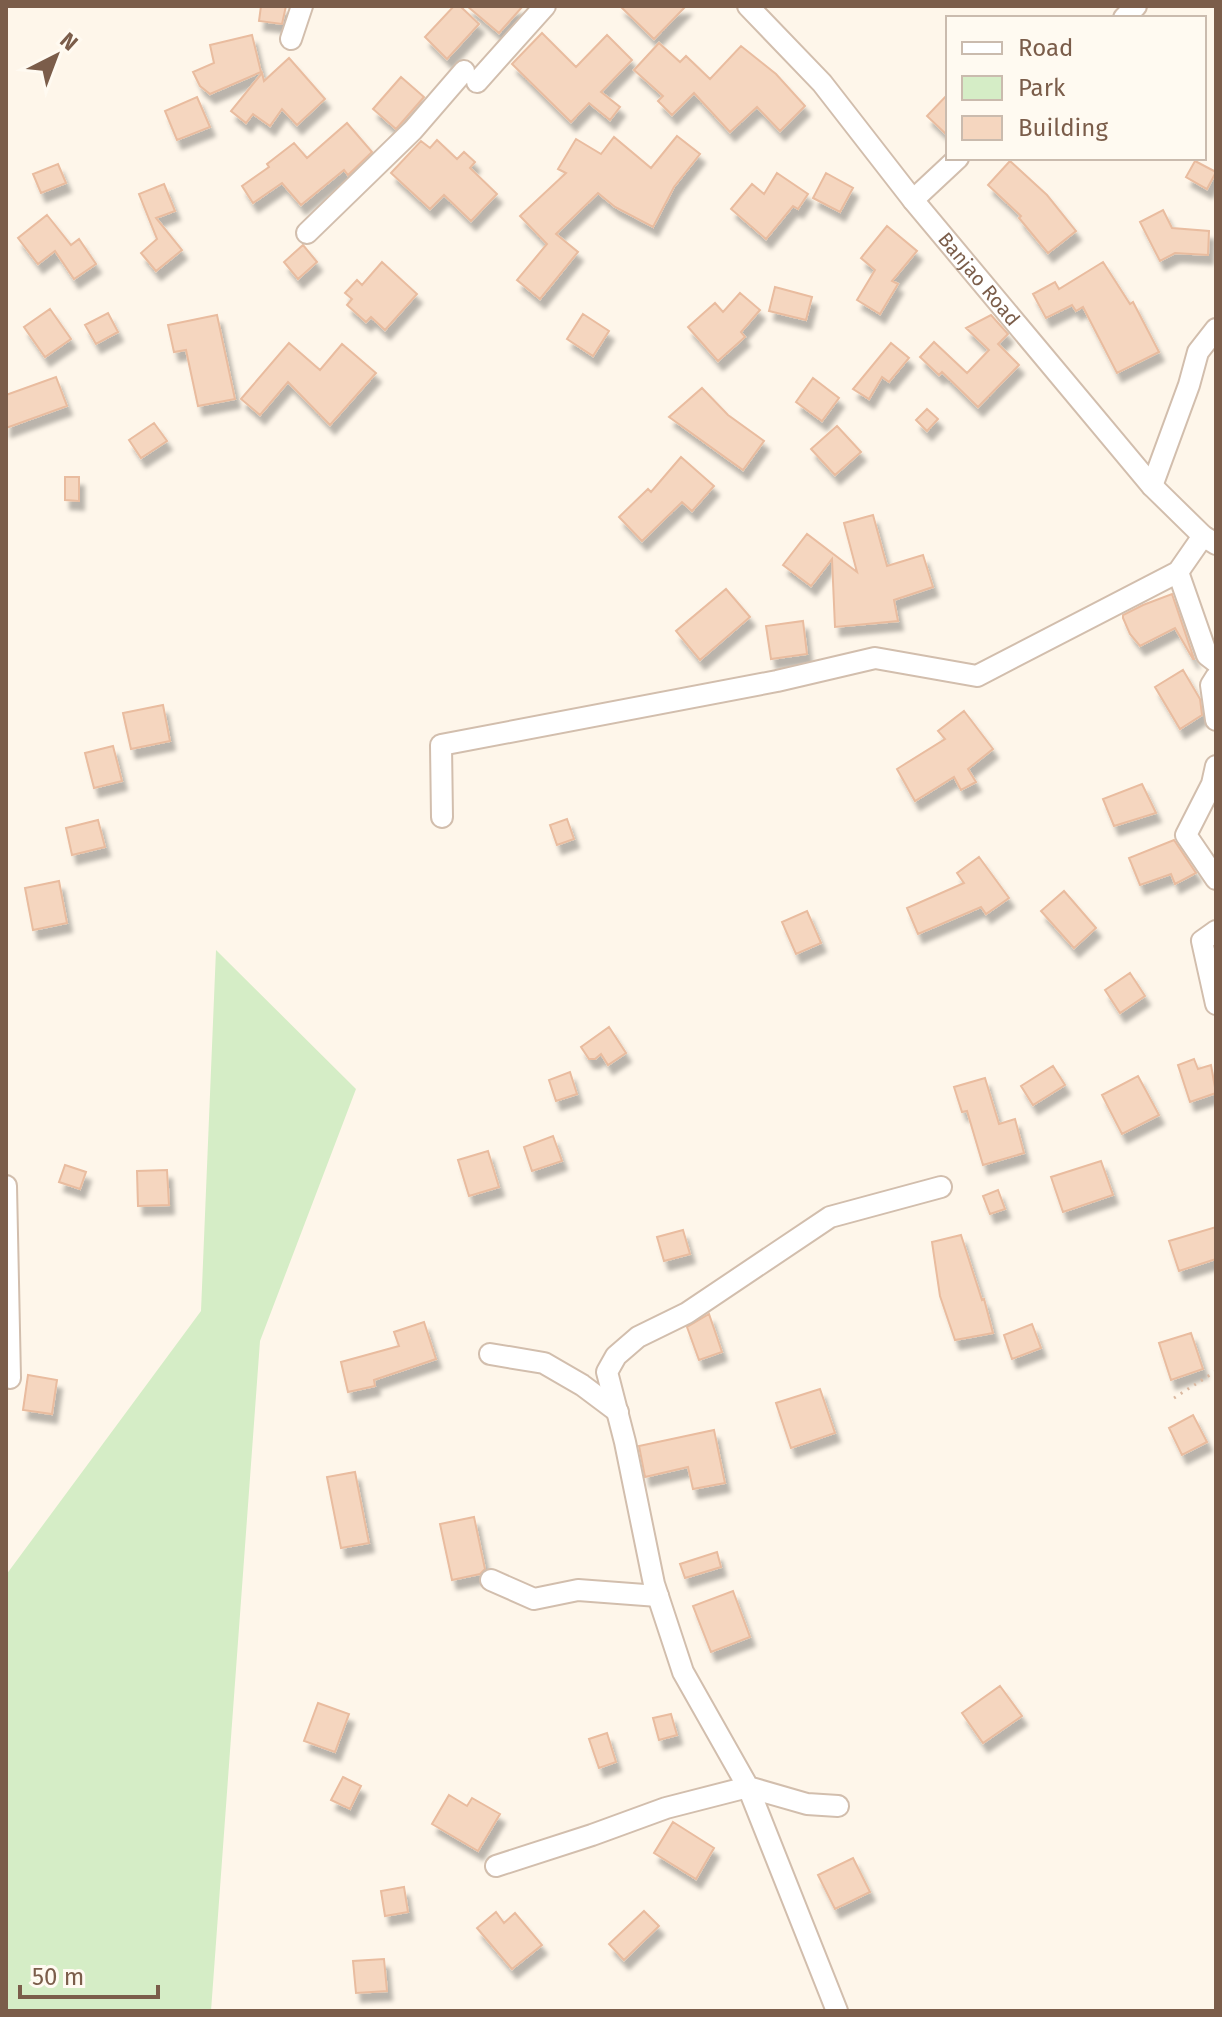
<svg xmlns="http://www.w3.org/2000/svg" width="1222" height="2017" font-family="'Fira Sans',sans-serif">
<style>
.green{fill:#d5edc6}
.building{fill:#f5d6bf;stroke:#e9bc9f;stroke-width:2;filter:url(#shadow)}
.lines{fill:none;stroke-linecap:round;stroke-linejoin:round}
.minor-casing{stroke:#d2bead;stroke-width:24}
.path{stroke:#dbb9a1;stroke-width:3;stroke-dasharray:2 6;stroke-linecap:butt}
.minor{stroke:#fff;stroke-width:20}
.labels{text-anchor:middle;stroke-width:7;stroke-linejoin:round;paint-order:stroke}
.street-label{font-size:20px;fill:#7b5d4a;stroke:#fffaf1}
</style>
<defs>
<filter id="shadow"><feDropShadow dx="5" dy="9" stdDeviation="2" flood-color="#0004"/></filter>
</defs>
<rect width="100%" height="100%" fill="#fef6ea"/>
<path class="green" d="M216 950 356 1089 260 1341 211 2011H6V1575L201 1311Z"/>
<path class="building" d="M261 6H286L282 24 259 21Z
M454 6H460L479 24 447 59 425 37Z
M467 6H523L499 33Z
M620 6H686L654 39Z
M542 33 576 67 607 35 632 60 601 92 620 107 610 120 589 103 571 122 512 64Z
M252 35 261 72 210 94 200 86 193 72 214 63 210 45Z
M659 43 680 62 686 56 710 79 741 46 776 74 805 106 780 131 757 107 730 132 694 93 672 115 658 101 663 96 634 70Z
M289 58 325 99 297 125 282 109 270 126 253 114 246 123 231 111 262 73 264 81Z
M401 77 424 97 396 129 373 109Z
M948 94V136L927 116Z
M197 97 210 127 177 140 165 111Z
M347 123 372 152 348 175 344 170 301 205 282 183 253 203 242 186 269 167 267 164 294 143 307 158Z
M677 136 700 154 674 187 653 227 615 207 598 193 556 234 578 252 540 299 517 280 547 244 520 216 566 173 558 169 576 139 601 154 614 137 651 168Z
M437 140 457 159 464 152 475 162 470 168 497 194 471 221 444 195 430 209 391 173 421 141 430 148Z
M1010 161 1047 195 1076 231 1048 253 1019 218 1021 216 988 185Z
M1195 161 1216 172 1207 189 1186 177Z
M58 164 66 183 41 193 33 174Z
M777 173 808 194 798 209 793 206 766 239 731 209 752 184 764 194Z
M826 173 853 188 840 212 813 198Z
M164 184 175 211 156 218 182 250 156 271 141 253 157 239 139 194Z
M1163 210 1172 228 1209 231 1208 255 1175 253 1160 261 1140 222Z
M47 215 71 245 79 239 96 264 74 279 55 251 38 264 18 238Z
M887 226 917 251 892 281 898 284 880 314 857 300 875 270 861 258Z
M303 245 317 262 298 279 284 262Z
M382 262 417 294 385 330 371 317 366 322 347 305 352 299 345 293 357 280 362 285Z
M1103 262 1130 304 1133 302 1159 352 1117 373 1083 307 1076 311 1072 305 1046 318 1033 294 1055 282 1059 289Z
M775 287 812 297 806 320 769 311Z
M740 293 760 310 741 332 745 337 718 361 688 327 715 303 723 312Z
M50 309 71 339 45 357 24 327Z
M108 313 118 332 96 344 85 325Z
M583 314 609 331 593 356 567 339Z
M217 315 235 399 198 406 186 350 174 352 168 325Z
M991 315 1008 334 998 344 1019 365 978 407 942 372 939 375 920 357 934 342 967 373 989 350 966 328Z
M289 343 320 370 342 344 376 373 330 425 288 382 260 415 241 399Z
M891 343 909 358 889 382 882 377 869 399 853 389Z
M56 377 67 406 6 428V395Z
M813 378 839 398 822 421 796 402Z
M702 388 728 415 764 441 743 470 669 417Z
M927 409 938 419 927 431 916 420Z
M154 423 167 441 141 458 129 440Z
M837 426 861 452 835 475 811 449Z
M681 457 714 486 692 511 682 502 642 541 619 517 648 489 651 492Z
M65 477H79V501L65 500Z
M873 515 887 566 923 555 933 587 894 600 898 621 835 627 832 559 811 586 783 565 807 534 857 572 844 523Z
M726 589 750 617 700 660 676 631Z
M1172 594 1194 659H1193L1175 628 1140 646 1130 634 1123 618V615L1143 605Z
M803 621 807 654 771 659 766 626Z
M1183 670 1200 699 1202 715 1180 729 1155 687Z
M163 705 170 741 131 749 123 713Z
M964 711 993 749 968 769 976 782 961 790 954 777 915 801 897 769 945 739 938 731Z
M113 746 122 781 94 788 85 753Z
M1142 784 1156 813 1114 826 1103 799Z
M567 819 574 839 557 845 550 825Z
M98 820 105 847 72 855 66 828Z
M1174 840 1196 873 1175 884 1171 874 1140 885 1129 858Z
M979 857 1009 898 986 914 981 907 918 934 907 908 964 883 957 873Z
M59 881 67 923 33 930 25 888Z
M1064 891 1096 928 1074 948 1041 911Z
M807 911 821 943 796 954 782 922Z
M1130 973 1145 996 1120 1013 1105 990Z
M609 1027 626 1053 608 1065 601 1054 595 1059H589L581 1047Z
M1194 1059 1198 1069 1211 1065 1216 1093 1190 1102 1178 1065Z
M1053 1066 1065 1085 1033 1105 1021 1086Z
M570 1072 577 1094 556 1101 549 1080Z
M1138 1076 1159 1115 1122 1134 1102 1095Z
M985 1078 999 1124 1015 1119 1024 1153 983 1165 967 1111 962 1112 954 1087Z
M553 1136 562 1161 532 1171 524 1147Z
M488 1151 499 1187 469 1196 458 1160Z
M1101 1161 1113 1195 1063 1212 1051 1177Z
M65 1165 86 1172 80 1189 59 1182Z
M167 1170 169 1205 138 1206 137 1171Z
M998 1190 1005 1209 990 1214 983 1196Z
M1216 1227V1259L1179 1271 1169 1241Z
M683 1230 690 1254 664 1261 657 1237Z
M961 1235 982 1300 984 1299 993 1333 955 1340 940 1296 932 1242Z
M709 1314 722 1352 699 1360 687 1327Z
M424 1322 436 1359 374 1380 375 1386 348 1392 341 1362 399 1346 394 1332Z
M1032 1324 1041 1348 1012 1359 1004 1335Z
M1191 1333 1203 1369 1171 1380 1159 1343Z
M28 1375 57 1380 52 1414 23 1410Z
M820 1389 835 1433 791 1448 776 1403Z
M1193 1415 1207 1442 1182 1455 1169 1428Z
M714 1430 725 1483 693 1489 688 1467 645 1477 639 1446Z
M355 1472 369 1543 341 1548 327 1477Z
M474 1517 485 1569 480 1574 452 1580 440 1524Z
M717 1552 721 1567 685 1578 680 1564Z
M733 1591 750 1637 711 1652 693 1606Z
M1000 1686 1022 1716 983 1743 962 1713Z
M318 1703 349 1714 335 1752 304 1741Z
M671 1714 677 1735 659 1740 653 1718Z
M607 1733 616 1762 599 1768 589 1739Z
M343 1777 361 1786 350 1809 331 1800Z
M449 1795 467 1806 472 1798 500 1814 478 1851 432 1824Z
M673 1822 714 1848 696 1879 654 1853Z
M853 1858 870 1892 835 1909 818 1875Z
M404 1887 408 1912 385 1916 381 1891Z
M644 1911 659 1926 624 1960 609 1944Z
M496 1912 504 1923 515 1913 542 1945 512 1969 477 1928Z
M384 1959 387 1991 356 1993 353 1961Z"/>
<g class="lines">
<g class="minor-casing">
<g id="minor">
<path id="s1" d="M748 6 822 83 913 200 1152 486 1203 536 1216 544"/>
<path d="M1124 18 1136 6"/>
<path d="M291 39 302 6"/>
<path d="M477 82 545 6"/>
<path d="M913 200 958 158"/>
<path d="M307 233 413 130 464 71"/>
<path d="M1152 486 1189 385 1198 352 1216 329"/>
<path d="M1178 572 1207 655 1216 662"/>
<path d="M1216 677 1211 685 1216 720"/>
<path d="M1216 766 1212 784 1186 835 1216 879"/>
<path d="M442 817 441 745 777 681 875 658 977 676 1178 572 1203 536"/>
<path d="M1216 931 1202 941 1216 1004"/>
<path d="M6 1186 10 1378"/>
<path d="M490 1354 544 1363 582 1385 618 1412"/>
<path d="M491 1580 534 1599 578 1590 658 1596"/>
<path d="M838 1806 807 1804 748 1787 683 1672 654 1584 625 1442 607 1372 616 1356 638 1337 687 1313 830 1217 941 1187"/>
<path d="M496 1866 592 1835 666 1808 748 1787 837 2011"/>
</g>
</g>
<path class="path" d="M1174 1398 1216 1371"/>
<use href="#minor" class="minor"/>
</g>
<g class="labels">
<g class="street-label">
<text dy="7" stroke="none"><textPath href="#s1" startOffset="358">Banjao Road</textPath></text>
</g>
</g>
<rect width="1222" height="2017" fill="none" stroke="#7b5d4a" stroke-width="16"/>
<rect x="946" y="16" width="260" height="144" fill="#fffaf1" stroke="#cabbae" stroke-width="2"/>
<rect x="962" y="42" width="40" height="12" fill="#ffffff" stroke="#cabbae" stroke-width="2"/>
<text x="1018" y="56" font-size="24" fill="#7b5d4a">Road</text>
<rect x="962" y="76" width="40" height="24" fill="#d5edc6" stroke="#cabbae" stroke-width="2"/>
<text x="1018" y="96" font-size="24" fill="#7b5d4a">Park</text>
<rect x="962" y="116" width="40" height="24" fill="#f5d6bf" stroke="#cabbae" stroke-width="2"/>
<text x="1018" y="136" font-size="24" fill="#7b5d4a">Building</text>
<g transform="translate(56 56) rotate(42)" stroke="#fffaf1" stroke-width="6" paint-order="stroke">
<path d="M0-6L14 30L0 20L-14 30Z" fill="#7b5d4a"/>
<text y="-12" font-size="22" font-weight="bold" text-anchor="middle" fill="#7b5d4a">N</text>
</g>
<path d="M20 1985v12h138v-12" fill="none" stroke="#7b5d4a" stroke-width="4"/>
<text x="32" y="1985" font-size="24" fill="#7b5d4a" stroke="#fffaf1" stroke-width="6" paint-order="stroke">50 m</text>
</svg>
